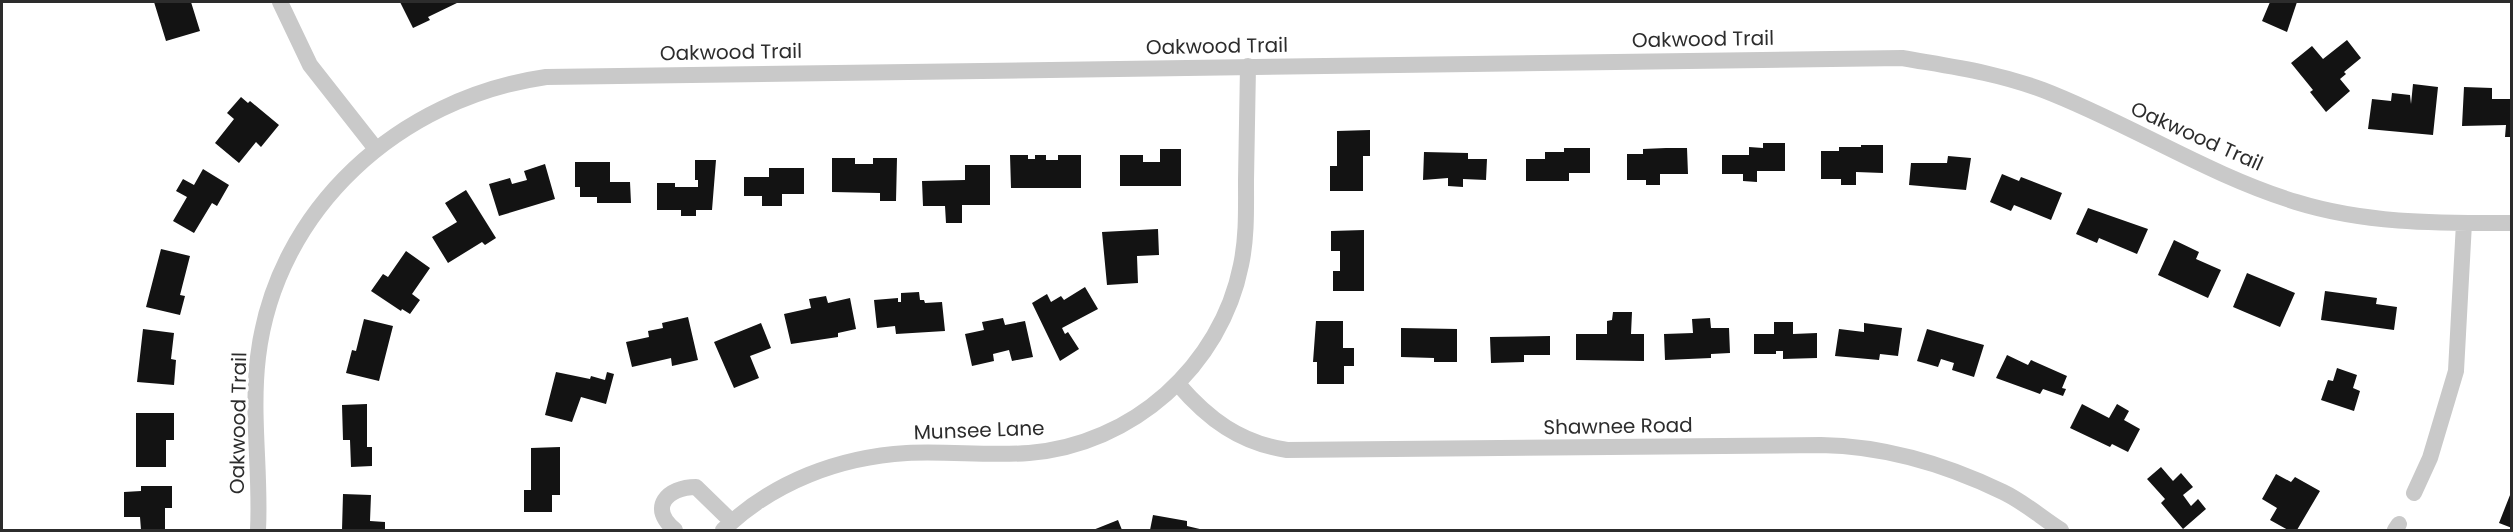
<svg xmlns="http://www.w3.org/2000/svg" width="2513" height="532" font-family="Poppins,sans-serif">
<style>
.building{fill:#131313}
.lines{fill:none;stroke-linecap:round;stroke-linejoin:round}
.minor{stroke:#c9c9c9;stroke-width:16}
.labels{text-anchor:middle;stroke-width:6;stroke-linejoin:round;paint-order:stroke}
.street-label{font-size:20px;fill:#2c2c2c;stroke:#fff}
</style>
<rect width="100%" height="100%" fill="#fff"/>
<path class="building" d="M154 2H191L200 31 166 41Z
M400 2H459L428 17 430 20 413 28Z
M2270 2H2297L2287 32 2262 21Z
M2347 40 2361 58 2344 72 2346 74 2340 79 2350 91 2326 112 2310 92 2313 90 2291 63 2312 46 2323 59Z
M2413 84 2438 87 2433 135 2368 129 2372 99 2391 101 2392 93 2410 95 2411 104Z
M2464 87 2492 88V99H2512V137H2505L2506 125 2462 126Z
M241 97 248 103 250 101 279 125 261 147 256 142 239 163 215 143 234 119 227 113Z
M1370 130V156H1363V191H1330V166H1337V131Z
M1763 143H1785V171H1757V182L1743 181V174H1722V155H1749V147L1763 148Z
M1861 145H1883V173L1856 172V185H1841V179H1821V151H1839V147H1861Z
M1564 148H1590V173H1569V181H1526V159H1545V152H1564Z
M1666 148H1687L1688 174H1660V185H1646V180H1627V154H1643V149Z
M1160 149H1181V186H1120V155H1143V162H1160Z
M1424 152 1468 153V159H1487L1486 180 1463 179V187L1448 186V178L1423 180Z
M1010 155H1028V159H1035V155H1046V160H1058V155H1081V188H1011Z
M1948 156 1971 158 1966 190 1909 185 1911 163H1947Z
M832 158H855V164H873V158H897L896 201H880V193L832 192Z
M695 160H716L712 210H696V216H681V210H657V183H675V187H698V180H695Z
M575 162H610V182H630L631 203H597V197H580V187H575Z
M545 164 555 199 499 216 489 184 510 178 512 184 527 180 524 171Z
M965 165H990V205H962V223H946L945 206H923L922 181 965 180Z
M769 168H804V194H782V206H762V196H744V177H769Z
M203 169 229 185 217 206 212 203 194 233 173 221 187 197 176 191 183 179 194 185Z
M2002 174 2019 181 2021 177 2062 193 2051 220 2014 205 2011 211 1990 202Z
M466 190 496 238 485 245 482 242 448 263 432 237 457 222 445 203Z
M2088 208 2148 229 2137 254 2099 238 2097 243 2076 234Z
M1158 229 1159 255 1137 256 1138 283 1107 285 1102 232Z
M1364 230V291H1333V271H1340V251H1331V231Z
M2174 240 2199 252 2196 259 2221 270 2208 298 2158 275Z
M161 249 190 256 180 295 185 296 180 315 146 307Z
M406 251 430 268 412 294 420 300 410 314 402 309 401 311 371 291 383 274 388 277Z
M2247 273 2295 293 2280 327 2233 307Z
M1085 287 1098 309 1062 328 1065 334 1068 332 1079 349 1060 361 1032 303 1047 294 1051 302 1061 296 1064 300Z
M2325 291 2377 298 2376 304 2397 307 2394 330 2321 320Z
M919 292 920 300H924L925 303 942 302 945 331 896 334 895 326 877 328 874 300 898 298V302H901V293Z
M826 296 828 303 850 298 856 329 838 333V337L791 344 784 314 811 308 809 299Z
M1613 312H1632L1631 334H1644V361L1576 360V334H1607V321L1612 320Z
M688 317 698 360 672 366 671 358 632 367 626 342 649 337 648 331 663 328 662 323Z
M1003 318 1005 325 1025 321 1033 357 1012 361 1009 350 993 354 994 361 972 366 965 334 984 330 982 322Z
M1710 318 1711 328H1729L1730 353 1711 354V358L1665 360 1664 334 1693 333 1692 319Z
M364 319 393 326 379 381 346 373 352 350 356 351Z
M1316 321H1343V348H1354V366H1344V384H1317V362H1313Z
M1774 322H1793V334L1817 333V358L1783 359V351H1776V354H1754V334H1774Z
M761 323 771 348 750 356 759 378 734 388 714 342Z
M1864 323 1902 328 1898 356 1880 354 1879 360 1835 356 1839 329 1864 332Z
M1401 328 1457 329V362H1434V358L1401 357Z
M143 329 174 333 171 359 176 360 174 385 137 382Z
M1927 329 1984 345 1974 377 1952 370 1954 363 1941 359 1938 367 1917 361Z
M1550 336V355H1524V362L1491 363 1490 337Z
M2007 355 2028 365 2031 360 2067 376 2062 388 2066 389 2063 396 2043 389 2040 394 1996 378Z
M2337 368 2357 375 2353 388 2360 391 2354 411 2321 400 2328 380 2333 381Z
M556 372 590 379 591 376 605 380 607 372 614 374 606 404 581 397 572 422 545 415Z
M367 404V447H372V466L351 467 350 440H343L342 405Z
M2082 404 2109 418 2117 404 2129 411 2124 420 2140 429 2128 452 2112 444 2110 447 2070 428Z
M136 413H174V440H166V467H136Z
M560 447V495H552V512H524V490H531V448Z
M2161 467 2173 481 2181 473 2193 487 2183 495 2191 506 2198 499 2206 509 2183 529 2161 503 2165 499 2147 479Z
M2276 474 2291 482 2295 477 2320 491 2297 530H2288L2270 520 2277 508 2262 499Z
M141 486H172V508H165V530H141L140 517H124V492L141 491Z
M2512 490V528L2499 523Z
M343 494 371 495 370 521 385 522V530H342Z
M1153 515 1187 521V526L1204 530H1150Z
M1118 520 1122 530H1093Z"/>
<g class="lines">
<path class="minor" d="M280 2 310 65 376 149
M1178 384C1208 419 1240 443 1287 450L1821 445C1886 446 1945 464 2003 492 2024 502 2042 518 2061 530
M2414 493 2430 458 2456 371 2464 223
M258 530C261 473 251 415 258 357 276 208 400 98 546 77L1902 58C1953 67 1994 72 2043 90 2129 123 2208 175 2296 202 2367 224 2438 223 2512 223
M675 530C648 508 667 487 696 487L732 522
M723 530C773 482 839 457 907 453 948 451 989 456 1029 453 1132 445 1221 366 1241 265 1247 237 1246 208 1246 180 1247 142 1247 104 1248 66
M2395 530 2399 524"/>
</g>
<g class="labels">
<g class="street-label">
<text transform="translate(1703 39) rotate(-1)" y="7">Oakwood Trail</text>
<text transform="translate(1217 46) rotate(-1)" y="7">Oakwood Trail</text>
<text transform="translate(731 52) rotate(-1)" y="7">Oakwood Trail</text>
<text transform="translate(2197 136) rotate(24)" y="7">Oakwood Trail</text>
<text transform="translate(238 423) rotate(-89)" y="7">Oakwood Trail</text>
<text transform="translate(1618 426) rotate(-1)" y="7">Shawnee Road</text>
<text transform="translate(979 430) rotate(-2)" y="7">Munsee Lane</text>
</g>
</g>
<rect width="2513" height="532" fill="none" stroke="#2c2c2c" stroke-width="6"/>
</svg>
